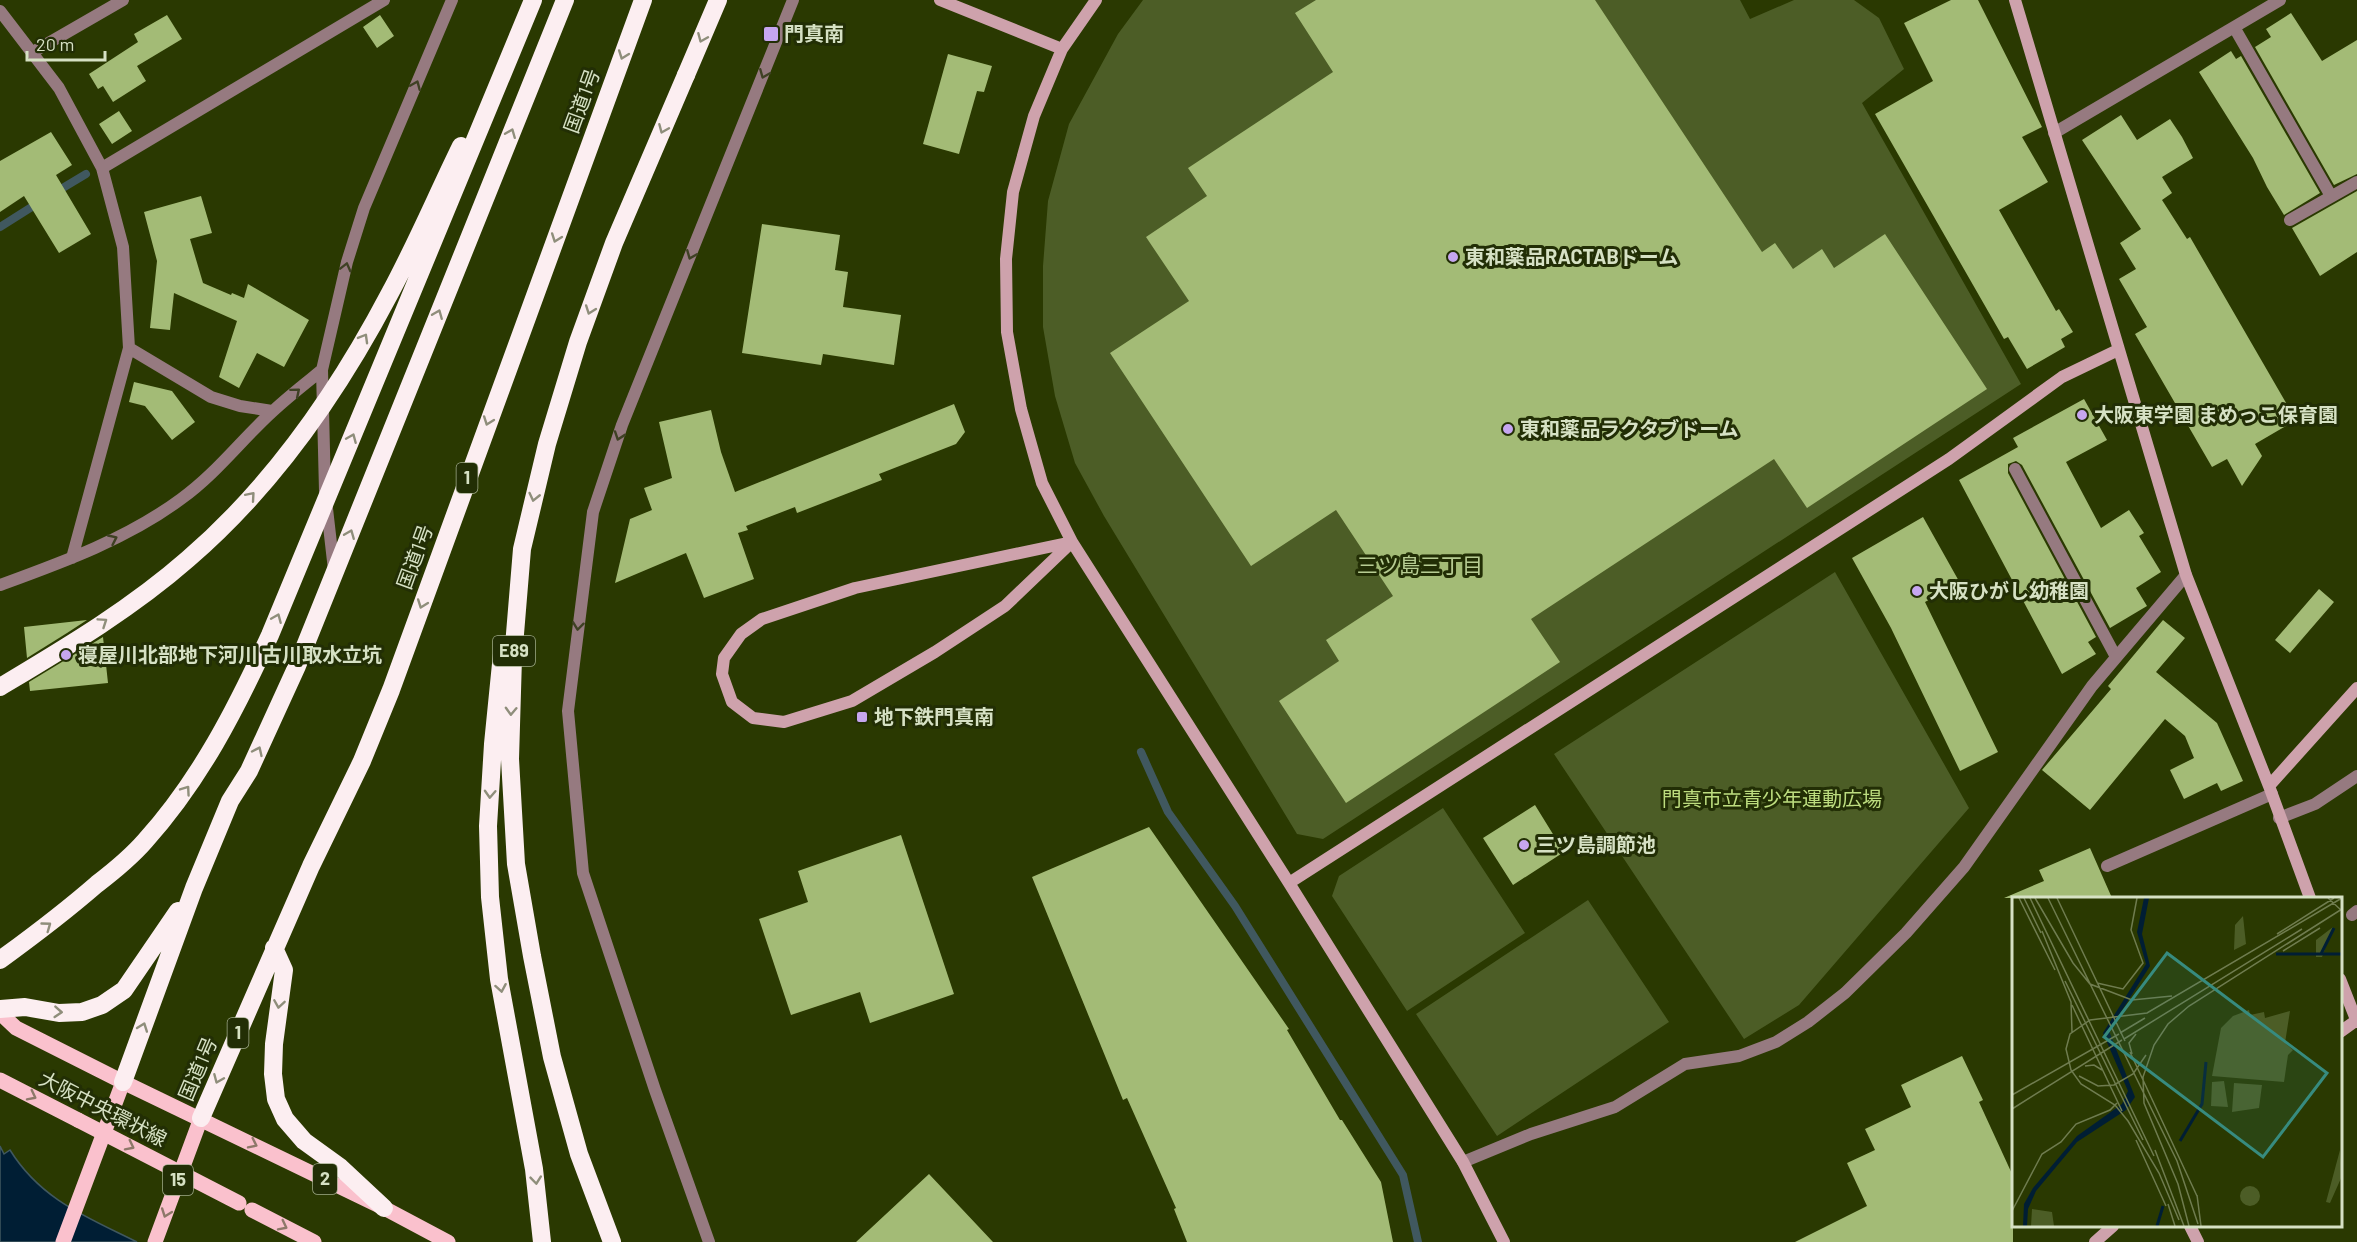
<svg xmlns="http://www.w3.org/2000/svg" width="2357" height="1242" font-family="Barlow,'Noto Sans JP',sans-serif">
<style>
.green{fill:#4c5d26}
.water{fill:#001e34;stroke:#40585f;stroke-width:1.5}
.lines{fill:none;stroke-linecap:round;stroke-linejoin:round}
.stream{stroke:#40585f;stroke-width:8}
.building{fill:#a3bb76}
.lane{stroke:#967a80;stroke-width:12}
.street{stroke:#967a80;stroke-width:12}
.secondary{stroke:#cea2ac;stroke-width:12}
.primary{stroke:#fac1cd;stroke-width:15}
.highway{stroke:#fceef1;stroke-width:18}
.primary-bridge{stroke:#fac1cd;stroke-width:15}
.highway-bridge{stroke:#fceef1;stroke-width:18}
.oneway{stroke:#8f8e7b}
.oneway2{stroke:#3f4124}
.oneway3{stroke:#8e7869}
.poi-dot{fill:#c6a6f0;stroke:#222e05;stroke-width:2}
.labels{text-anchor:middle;stroke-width:6;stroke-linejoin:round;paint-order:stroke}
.shield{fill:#222e05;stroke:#a0ab8b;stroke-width:1.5}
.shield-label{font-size:18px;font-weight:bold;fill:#d6e1c4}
.poi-label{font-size:20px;font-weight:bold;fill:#d6e1c4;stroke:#222e05;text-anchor:start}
.street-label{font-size:20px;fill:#d6e1c4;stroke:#222e05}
.park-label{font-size:20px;fill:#bddd7f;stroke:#222e05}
.neighbourhood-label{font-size:21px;fill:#b7cc93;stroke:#222e05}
.inset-river{fill:none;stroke:#001e34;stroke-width:3}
.inset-road{fill:none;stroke:#6f7c4f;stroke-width:1.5}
.view{fill:#378b7f;fill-opacity:0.15;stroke:#378b7f;stroke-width:3}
.inset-edge{fill:none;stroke:#d6e1c4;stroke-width:3}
</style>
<rect width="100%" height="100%" fill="#2a3901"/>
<path class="green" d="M1143 0H1740L1750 19 1794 0H1854L1879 18 1904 69 1862 103 2021 384 1323 839 1297 834 1104 516 1075 463 1055 396 1043 327V266L1048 201 1069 124 1118 34Z
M1835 572 1969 808 1799 1005 1744 1039 1554 754Z
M1443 808 1525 933 1407 1011 1332 896 1339 876Z
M1588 900 1669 1022 1497 1136 1416 1014Z"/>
<path class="water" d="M0 1146 4 1154 10 1150C41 1200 87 1217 137 1242H0Z"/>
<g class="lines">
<path class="stream" d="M56 192 86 174
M0 227 38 203
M1141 752 1168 812 1235 906 1403 1175 1418 1242"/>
</g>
<path class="building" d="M1316 0H1595L1762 252 1775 243 1793 269 1822 249 1834 268 1885 234 1987 389 1807 508 1774 459 1531 619 1560 662 1346 803 1279 701 1339 661 1326 640 1393 596 1336 510 1251 566 1110 353 1189 301 1146 237 1207 196 1188 168 1333 72 1295 13Z
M1951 0H1978L2042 127 2022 137 2048 182 1999 210 2056 311 2059 309 2073 332 2061 339 2065 347 2027 369 2008 337 2004 339 1875 114 1933 81 1904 23Z
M2291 13 2322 61 2357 40V174L2334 185 2255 47 2271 37 2266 29Z
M167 15 182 39 137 66 146 81 113 102 103 86 98 89 89 74 138 42 134 34Z
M380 15 394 36 377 48 363 27Z
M2231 51 2236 59 2241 56 2320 193 2284 215 2267 187 2253 158 2199 72Z
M948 54 992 66 984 92 977 91 959 154 923 144Z
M119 111 132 131 112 144 99 124Z
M2121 115 2137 140 2170 119 2182 137 2193 158 2162 177 2172 193 2162 200 2187 239 2190 237 2296 420 2255 444 2262 456 2242 486 2227 459 2212 467 2135 334 2147 327 2119 279 2136 269 2120 243 2141 229 2082 140Z
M51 132 72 165 56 175 91 234 59 253 24 196 0 212V161Z
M2357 191V252L2320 276 2292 228Z
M201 196 212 233 190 239 203 283 231 295 232 293 244 298 248 284 309 320 284 367 257 353 239 388 219 377 237 321 174 293 170 330 150 328 157 261 144 212Z
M762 224 840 235 835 270 848 272 843 307 901 315 894 365 823 354 821 365 742 353Z
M134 382 172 391 195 422 172 440 145 406 129 402Z
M2084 399 2107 440 2066 462 2101 528 2129 510 2144 533 2139 536 2161 572 2136 588 2147 606 2110 628 2022 465 2016 461 2008 464V473L2096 637 2088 642 2096 654 2062 674 1959 480 2018 447 2013 438Z
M954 404 965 432 956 444 879 474 882 480 797 513 795 507 746 526 748 530 738 533 754 579 704 598 686 553 615 583 630 519 652 510 644 488 672 478 659 422 711 410 721 452 735 492Z
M1923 517 1960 583 1925 602 1998 752 1960 771 1891 628 1852 558Z
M2319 589 2334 602 2290 653 2275 640Z
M87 620 67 633 27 658 24 627Z
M2163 620 2185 638 2156 672 2217 723 2243 781 2221 791 2217 783 2184 799 2170 770 2194 758 2185 736 2165 719 2090 810 2042 770 2111 689 2108 686Z
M103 637 108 683 30 691 29 682Z
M1535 805 1564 852 1513 885 1483 838Z
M1149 827 1289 1029 1287 1030 1340 1120H1342L1381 1182 1393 1242H1187L1174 1209 1176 1208 1127 1098 1123 1100 1032 877Z
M901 835 954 994 870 1023 860 992 791 1015 759 919 808 902 798 871Z
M2090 848 2112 898H2004L2044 881 2039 870Z
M1962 1056 1983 1100 1979 1102 2013 1176V1242H1795L1867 1206 1847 1163 1875 1150 1865 1129 1911 1107 1901 1085Z
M929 1174 993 1242H856Z"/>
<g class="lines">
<path class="lane" d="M2234 27 2331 196
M33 52 123 0
M2054 133 2280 0
M2290 220 2357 182
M2015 469 2116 657
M2279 818 2315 804 2357 776
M2107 866 2272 794
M2352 915 2357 911"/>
<path class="street" d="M0 11 59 88 102 168 123 247 129 348 72 558
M102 168 384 0
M129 348 211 397 240 406 272 411
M334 570 325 491 322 370 347 262 364 208 452 0
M0 585C63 562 127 539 181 499 216 474 242 439 273 411 289 396 306 383 322 370
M1463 1162 1531 1134 1615 1107 1685 1064 1739 1056 1776 1042 1808 1022 1845 993 1906 933 1964 867 2092 686 2186 575
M709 1242 655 1090 583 873 568 711 593 512 622 425 793 0"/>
<path class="secondary" d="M940 0 1062 49
M1096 0 1062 49 1034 116 1013 192 1006 259 1007 332 1021 409 1042 483 1072 542 1289 883 1463 1162 1504 1242
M2015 0 2186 575 2269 786 2310 898
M1072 542 1005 606 935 652 852 701 784 722 753 718 732 702 722 674 724 658 741 634 762 619 855 588Z
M2269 786 2357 688
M1289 883 1949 459 2062 377 2118 350
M2340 979 2357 1022
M2340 1032 2357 1020
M2190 1226 2198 1242
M2095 1242 2113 1226"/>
<path class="primary" d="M0 1013 16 1028 123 1082 384 1208 448 1242
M0 1080 78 1120
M63 1242 123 1082
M155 1242 201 1118"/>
<path class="highway" d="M686 75 718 0
M274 948 284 970 274 1044 273 1074 276 1099 285 1119 304 1141 340 1167 384 1208
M0 1009 25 1007 59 1013 82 1012 102 1005 124 990 178 911
M123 1082 194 888 230 801 249 771 297 666 565 0
M201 1118 311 866 362 761 391 690 643 0"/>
<path class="primary-bridge" d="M78 1120 239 1203
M252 1210 314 1242"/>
<path class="highway-bridge" d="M502 654 493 744 488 826 490 897 499 979 534 1169 542 1242
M0 687C65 648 131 609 188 559 273 486 338 392 390 293 416 245 437 195 461 146
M0 960C33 936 66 911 97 884 114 871 131 857 145 841 200 780 236 709 270 635L533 0
M612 1242 579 1154 552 1057 532 956 516 864 510 759 513 658 522 549 547 444 578 342 614 243 686 75"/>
</g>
<defs><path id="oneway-chevron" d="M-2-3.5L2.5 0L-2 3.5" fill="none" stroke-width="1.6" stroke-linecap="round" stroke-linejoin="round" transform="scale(1.5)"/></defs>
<g class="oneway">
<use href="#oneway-chevron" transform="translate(702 38) rotate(113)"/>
<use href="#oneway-chevron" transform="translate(623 55) rotate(110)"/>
<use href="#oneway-chevron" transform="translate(663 129) rotate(113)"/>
<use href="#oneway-chevron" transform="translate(511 133) rotate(-68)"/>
<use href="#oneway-chevron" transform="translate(556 238) rotate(110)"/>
<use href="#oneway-chevron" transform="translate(590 310) rotate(110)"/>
<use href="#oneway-chevron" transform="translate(438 314) rotate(-68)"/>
<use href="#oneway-chevron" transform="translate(364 338) rotate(-60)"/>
<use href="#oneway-chevron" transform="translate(488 421) rotate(110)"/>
<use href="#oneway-chevron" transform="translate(352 438) rotate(-67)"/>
<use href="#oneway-chevron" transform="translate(251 496) rotate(-49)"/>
<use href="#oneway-chevron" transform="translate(534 497) rotate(103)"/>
<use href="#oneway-chevron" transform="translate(350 534) rotate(-68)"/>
<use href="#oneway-chevron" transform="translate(422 604) rotate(110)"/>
<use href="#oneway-chevron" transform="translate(277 618) rotate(-67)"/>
<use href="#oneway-chevron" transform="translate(103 622) rotate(-34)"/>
<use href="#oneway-chevron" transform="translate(511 711) rotate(92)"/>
<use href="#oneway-chevron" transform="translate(258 751) rotate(-65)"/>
<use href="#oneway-chevron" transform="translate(186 790) rotate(-55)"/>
<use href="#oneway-chevron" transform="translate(490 794) rotate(93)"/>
<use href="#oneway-chevron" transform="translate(47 926) rotate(-36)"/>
<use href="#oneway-chevron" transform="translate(501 988) rotate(80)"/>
<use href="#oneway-chevron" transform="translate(279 1004) rotate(99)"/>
<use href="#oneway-chevron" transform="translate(58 1012) rotate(4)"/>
<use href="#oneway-chevron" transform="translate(143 1027) rotate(-70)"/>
<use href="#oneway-chevron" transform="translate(218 1079) rotate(113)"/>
<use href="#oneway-chevron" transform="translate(536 1180) rotate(84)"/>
</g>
<g class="oneway2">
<use href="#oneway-chevron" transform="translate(764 74) rotate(112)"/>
<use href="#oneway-chevron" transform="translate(416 85) rotate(-67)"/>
<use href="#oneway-chevron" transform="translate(691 255) rotate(112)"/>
<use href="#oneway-chevron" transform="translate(346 267) rotate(-76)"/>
<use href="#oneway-chevron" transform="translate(296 392) rotate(-40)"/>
<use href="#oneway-chevron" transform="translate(619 436) rotate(109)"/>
<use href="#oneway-chevron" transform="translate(113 539) rotate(-25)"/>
<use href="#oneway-chevron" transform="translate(578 626) rotate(97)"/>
</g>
<g class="oneway3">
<use href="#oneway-chevron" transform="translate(32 1096) rotate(27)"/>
<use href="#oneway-chevron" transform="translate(253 1144) rotate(26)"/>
<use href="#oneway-chevron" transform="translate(130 1146) rotate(27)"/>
<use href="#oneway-chevron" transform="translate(166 1213) rotate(110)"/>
<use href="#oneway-chevron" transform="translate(283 1226) rotate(27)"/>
</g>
<g class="poi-dot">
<rect x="763" y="26" width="16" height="16" rx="3"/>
<circle cx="1453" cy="257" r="6"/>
<circle cx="2082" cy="415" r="6"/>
<circle cx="1508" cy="429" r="6"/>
<circle cx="1917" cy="591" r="6"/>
<circle cx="66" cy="655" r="6"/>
<rect x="856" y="711" width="12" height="12" rx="3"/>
<circle cx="1524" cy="845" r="6"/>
</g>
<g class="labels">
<g class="shield">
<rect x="456.5" y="463" width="21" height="30" rx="4.5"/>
<rect x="493" y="636" width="42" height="30" rx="4.5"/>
<rect x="227.5" y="1018" width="21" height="30" rx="4.5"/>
<rect x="313" y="1164" width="24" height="30" rx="4.5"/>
<rect x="163" y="1165" width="30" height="30" rx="4.5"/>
</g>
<g class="shield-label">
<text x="467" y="484">1</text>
<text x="514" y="657">E89</text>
<text x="238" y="1039">1</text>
<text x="325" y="1185">2</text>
<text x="178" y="1186">15</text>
</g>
<g class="poi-label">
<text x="784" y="41">門真南</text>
<text x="1465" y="264">東和薬品RACTABドーム</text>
<text x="2094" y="422">大阪東学園 まめっこ保育園</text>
<text x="1520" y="436">東和薬品ラクタブドーム</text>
<text x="1929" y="598">大阪ひがし幼稚園</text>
<text x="78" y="662">寝屋川北部地下河川 古川取水立坑</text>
<text x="874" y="724">地下鉄門真南</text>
<text x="1536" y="852">三ツ島調節池</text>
</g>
<g class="street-label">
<text transform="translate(582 101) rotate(-70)" y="7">国道1号</text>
<text transform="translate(415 557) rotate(-70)" y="7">国道1号</text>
<text transform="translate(198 1069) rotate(-67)" y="7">国道1号</text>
<text transform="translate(103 1109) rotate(27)" y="7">大阪中央環状線</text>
</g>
<g class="park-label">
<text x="1772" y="806">門真市立青少年運動広場</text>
</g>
<g class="neighbourhood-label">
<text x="1420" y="573">三ツ島三丁目</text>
</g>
</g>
<g transform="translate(2012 897)">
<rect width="330" height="330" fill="#2a3901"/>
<path d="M231 19 234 47 222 53 223 28ZM321 30 310 60H304V43ZM237 113 238 118 252 115 253 121 278 114 273 146 281 153 276 158 272 185 200 179 209 131 221 119ZM212 184 216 210 199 209 200 185ZM222 186 250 188 247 211 220 215ZM328 253 330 279 318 306 314 305ZM228 299a10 10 0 1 1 20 0a10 10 0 1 1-20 0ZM20 312 40 315 42 329H19Z" fill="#4c5d26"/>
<path d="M132 1H137L130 37 138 69 97 134 123 200 114 213 65 245 24 294 16 312 15 329H11L12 307 21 291 65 239 110 207 116 194 91 136 134 67 125 35Z" fill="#001e34"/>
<path class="inset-river" d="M264 57H330M309 57 322 31M168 244 190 207 194 165M145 329 151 309"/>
<path class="inset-road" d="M7 1 43 73M12 1 29 36M18 1 142 259M23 1 61 66 78 87 120 103 160 99M36 1 165 264 186 327M45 1 113 144M316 1 330 14M30 34 59 105 60 135M265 37 322 1M271 54 308 31M53 84 131 243M85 86 111 92 131 66 119 33 125 1M60 108 110 214M108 136 133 121M112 142 290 32M118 155 185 299M120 157 117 146 124 137M73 169 82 168 90 173M67 179 86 189 102 188 121 177 134 158M0 198 107 137M0 212 110 143M124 243 154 309M143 253 172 329M185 298 189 329M156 307 163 329M0 314 30 257 49 245 64 227 98 213 105 206M167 323 147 276 116 224 103 208 69 187 59 173 54 152 58 137 78 123 135 116 330 1M177 329 166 287 132 206 131 180 142 148 156 127 177 109 330 12"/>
<path class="view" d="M155 56 315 176 251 260 92 140Z"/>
<rect width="330" height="330" class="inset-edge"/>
</g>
<path d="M27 51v9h78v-9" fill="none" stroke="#d6e1c4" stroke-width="3"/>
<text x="36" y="51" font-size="18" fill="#d6e1c4" stroke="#222e05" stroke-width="4.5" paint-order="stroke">20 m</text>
</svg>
